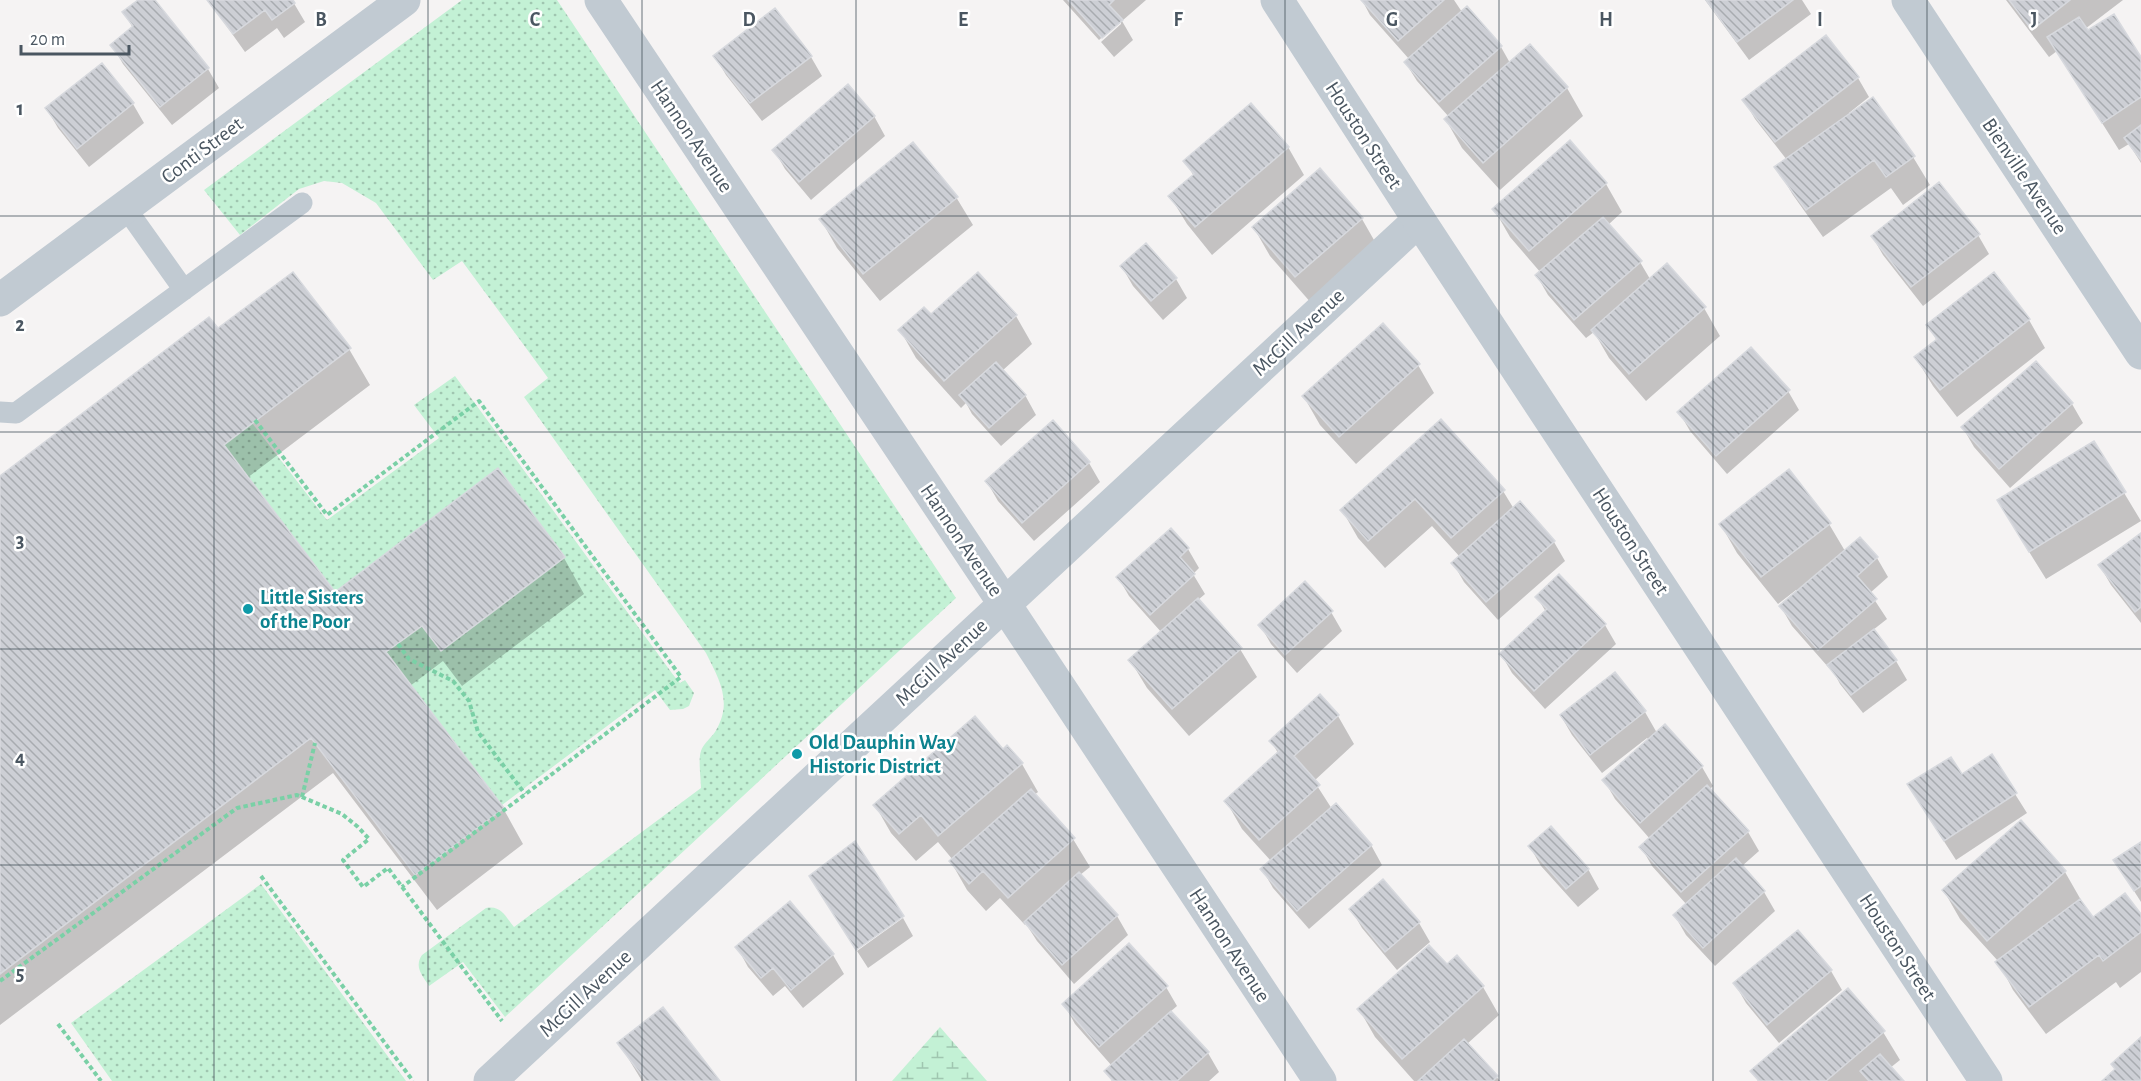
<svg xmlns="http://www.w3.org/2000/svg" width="2141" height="1081" font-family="'Alegreya Sans',sans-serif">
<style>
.grass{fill:url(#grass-dots)}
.wetland{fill:url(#wetland-marsh)}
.shadow{fill:#0003}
.building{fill:url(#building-back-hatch);stroke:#d7d9de;stroke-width:1.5}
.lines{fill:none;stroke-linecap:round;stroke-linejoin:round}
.path{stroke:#7ad0a6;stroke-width:4;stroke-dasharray:4.5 3;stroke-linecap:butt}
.service{stroke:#c1cad2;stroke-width:21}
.minor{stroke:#c1cad2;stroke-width:33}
.tertiary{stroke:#c1cad2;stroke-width:33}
.grid{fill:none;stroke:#4a5661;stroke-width:1.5;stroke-opacity:0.55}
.culture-dot{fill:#0f9aa8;stroke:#fff;stroke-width:2}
.labels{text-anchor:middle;stroke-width:5;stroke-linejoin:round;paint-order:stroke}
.street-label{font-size:21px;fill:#4a5661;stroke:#fff}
.culture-label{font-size:21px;font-weight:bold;fill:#0d838f;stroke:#fff;text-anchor:start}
.grid-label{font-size:20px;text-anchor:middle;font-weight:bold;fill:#4a5661;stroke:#fff;stroke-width:5;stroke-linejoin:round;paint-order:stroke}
</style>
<defs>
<pattern id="grass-dots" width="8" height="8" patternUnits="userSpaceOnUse" patternTransform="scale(1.5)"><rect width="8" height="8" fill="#c3f1d5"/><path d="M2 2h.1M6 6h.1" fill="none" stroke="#a0c6b0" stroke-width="1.8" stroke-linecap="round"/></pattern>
<pattern id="wetland-marsh" width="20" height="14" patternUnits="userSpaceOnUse" patternTransform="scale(1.5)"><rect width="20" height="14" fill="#c3f1d5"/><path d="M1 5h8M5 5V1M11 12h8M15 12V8" fill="none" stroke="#a0c6b0"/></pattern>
<pattern id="building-back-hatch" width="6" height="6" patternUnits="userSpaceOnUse" patternTransform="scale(1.5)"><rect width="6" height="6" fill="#cdcfd5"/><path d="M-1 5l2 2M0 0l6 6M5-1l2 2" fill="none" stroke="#a8abb0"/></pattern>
</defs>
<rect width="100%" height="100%" fill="#f5f3f3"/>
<path class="grass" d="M462 0H557L956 598 505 1017 463 962 429 986C422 975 414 967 422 955L486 908C501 905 505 916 514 927L701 788C701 779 698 759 701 751 703 744 711 738 715 732 733 703 720 681 706 653L524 397 548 378 462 261 433 280 376 203 342 183 324 181 299 189 240 235 204 190Z
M455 376 674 676 680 683 685 680 694 693 689 706 683 709 670 710 655 690 502 805 386 652 422 626 441 651 565 557 498 469 335 592 224 445 252 423 327 520 439 438 414 405Z
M261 884 406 1081H112L71 1023Z"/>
<path class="wetland" d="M940 1027 987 1081H892Z"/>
<path class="shadow" d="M140 0H153L208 69 219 88 172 125 123 64 112 45 133 28 124 13Z
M208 0H292L305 22 284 38 277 28 245 52Z
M1063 0H1146L1122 21 1133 40 1114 57 1101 42 1121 24V20L1099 40Z
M1362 0H1454L1462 12 1466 8 1501 47 1510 63 1530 46 1567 88 1583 116 1500 190 1462 148 1446 120 1449 117 1417 81 1405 62 1409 59 1370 15Z
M1705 0H1802L1811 14 1749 60Z
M2006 0H2123L2085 29 2141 59V163L2129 144 2119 150 2057 51 2049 57Z
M1826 37 1858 78 1869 97 1849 113 1851 115 1872 99 1913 157 1930 185 1903 205 1891 188 1823 237 1793 195 1776 167 1787 160 1755 119 1744 100Z
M715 56 811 57 822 76 762 121 726 75Z
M102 65 133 104 144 123 89 167 58 128 47 109Z
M874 116 885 136 811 200 785 169 774 150Z
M1570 143 1606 184 1622 212 1608 225 1640 262 1650 279 1704 308 1720 336 1646 401 1609 358 1594 332 1586 338 1548 295 1537 276 1541 273 1510 237 1494 209Z
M1288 147 1304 175 1212 255 1187 224 1170 196 1194 176 1185 162Z
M1320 170 1362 219 1378 247 1312 304 1270 256 1254 228Z
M956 197 973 225 880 301 837 248 821 220Z
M1978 235 1989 254 1923 306 1883 255 1872 236Z
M1146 245 1176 279 1187 298 1163 320 1133 286 1122 267Z
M931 316H1016L1032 344 1002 371 1025 395 1036 415 1001 446 972 414 966 403 961 408 916 358 900 330Z
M2029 320 2045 348 1957 417 1933 386 1916 358 1937 341 1928 325Z
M218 331 349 349 370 385 247 478 335 594 498 470 564 558 584 594 462 686 443 661 410 686 503 808 523 844 437 910 333 773 0 1025V478Z
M2036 364 2072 404 2083 423 2010 488 1974 447 1963 428Z
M1418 365 1434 393 1356 464 1320 425 1304 397Z
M1788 391 1799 410 1727 474 1690 431 1679 412Z
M1441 421 1503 491 1514 509 1554 542 1565 561 1498 620 1464 582 1453 563 1460 557 1432 526 1385 568 1358 538 1342 510Z
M2094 443 2141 521 2046 579 2015 529Z
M1089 463 1100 482 1034 541 998 501 987 482Z
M1829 524 1845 551 1860 539 1877 558 1888 577 1870 593 1887 619 1873 630 1896 661 1907 680 1863 713 1840 684 1831 667 1829 668 1792 626 1781 607 1798 592 1796 590 1778 604 1737 553 1721 525Z
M2141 535V623L2111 585 2100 566Z
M1188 549 1199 568 1193 574 1205 594 1198 600 1240 649 1257 677 1189 736 1147 688 1130 660 1162 633 1129 596 1118 577Z
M1537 597 1605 625 1616 644 1545 709 1512 673 1501 654 1546 612Z
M1331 612 1342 631 1297 673 1271 644 1260 625Z
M1615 674 1645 712 1657 733 1702 767 1713 786 1709 790 1748 832 1759 851 1742 866 1764 892 1775 911 1715 966 1686 935 1675 916 1687 905 1652 866 1641 847 1650 839 1615 799 1604 780 1649 740 1647 738 1602 773 1572 735 1561 716Z
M1338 716 1354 744 1314 781 1332 809 1371 845 1382 865 1309 929 1273 888 1262 869 1271 861 1242 829 1226 801 1278 753 1271 741Z
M1007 747 1022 764 1038 792 1034 795 1073 839 1090 867 1080 875 1117 916 1128 935 1074 984 1037 941 1026 924 1025 925 1000 898 986 911 967 890 951 862 953 860 938 842 916 861 891 833 875 805Z
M1991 756 2027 813 1956 860 1920 804Z
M2141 843V902L2115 861Z
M1530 847 1588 869 1599 889 1578 907 1541 866Z
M2065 872 2081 900 2079 901 2093 919 2141 916V972L2120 988 2116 982 2046 1034 2013 990 1998 961 1960 919 1944 891Z
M790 903 833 955 844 974 803 1008 785 986 773 996 748 967 737 947Z
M1351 909 1419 923 1430 942 1397 970 1362 928Z
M903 918 913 936 868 968 857 951Z
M1798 932 1831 971 1842 990 1779 1043 1746 1003 1735 984Z
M1457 958 1483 987 1499 1015 1467 1044 1500 1081H1414L1375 1037 1359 1009 1447 967Z
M1166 987 1177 1006 1170 1012 1208 1053 1219 1072 1209 1081H1112L1106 1072 1112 1066 1075 1024 1064 1004Z
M1883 1032 1900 1060 1890 1068 1902 1081H1758L1752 1072Z
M619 1043 718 1081H642Z"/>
<path class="building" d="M138 0H155L209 68 160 107 110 45 133 26 122 12Z
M207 0H293L295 3 272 20 265 10 233 34Z
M1068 0H1114L1109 5 1123 20 1102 38Z
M1361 0H1444L1398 41Z
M1706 0H1793L1737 42Z
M2009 0H2070L2032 30Z
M1467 6 1502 46 1439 102 1404 62Z
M775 8 812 56 750 103 713 56Z
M2114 14 2141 57V97L2102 123 2047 37 2079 17 2088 30Z
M1826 35 1859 77 1775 142 1742 100Z
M1530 44 1568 87 1483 163 1444 119Z
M102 63 134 103 77 149 45 108Z
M848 84 875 116 799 182 772 150Z
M1873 97 1915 156 1886 177 1874 160 1806 210 1774 167Z
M1251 103 1289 147 1195 227 1168 196 1194 174 1183 161Z
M2141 125V160L2124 138Z
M1570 140 1607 183 1529 251 1492 209Z
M913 142 958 197 863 274 819 219Z
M1320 168 1363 218 1295 277 1252 227Z
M1939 182 1980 234 1911 287 1871 236Z
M1603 217 1642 261 1574 320 1535 275Z
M1146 243 1177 278 1151 301 1120 266Z
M1667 263 1706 307 1629 374 1591 330Z
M293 272 351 348 224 445 335 592 498 468 565 557 441 651 422 626 386 652 504 808 415 875 311 738 0 974V476L209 317 218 328Z
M978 272 1017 315 944 381 898 330 924 307 931 314Z
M1994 272 2030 319 1940 390 1914 357 1937 339 1926 325Z
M1383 323 1420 364 1339 437 1302 396Z
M1751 347 1790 390 1716 456 1677 412Z
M2036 361 2073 403 1999 469 1961 427Z
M996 362 1026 395 989 428 959 395Z
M1441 419 1505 490 1451 538 1415 499 1368 541 1340 510Z
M1053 420 1090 462 1022 523 985 481Z
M2094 441 2126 492 2029 552 1997 500Z
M1789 469 1831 523 1761 577 1719 524Z
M1520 501 1555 541 1486 602 1451 563Z
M1171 528 1189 548 1180 557 1195 574 1150 615 1116 577Z
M2141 533V607L2135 612 2098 565Z
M1860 537 1878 557 1857 576 1877 599 1818 650 1779 606Z
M1559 574 1606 624 1534 691 1499 654 1547 609 1535 597Z
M1305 581 1333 611 1285 655 1258 625Z
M1198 598 1242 648 1172 709 1128 660Z
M1874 629 1897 660 1851 695 1827 665Z
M1615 672 1646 711 1590 755 1560 715Z
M1320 694 1339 715 1294 756 1320 785 1259 840 1224 801 1279 751 1269 741Z
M975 716 1003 749 1007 745 1023 763 938 836 921 815 899 834 873 805Z
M1665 724 1703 766 1640 823 1602 780Z
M1992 754 2017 793 1944 841 1907 784 1951 757 1962 774Z
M1707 785 1749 831 1681 892 1639 847Z
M1031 789 1075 838 1008 898 983 871 969 884 949 861Z
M1336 803 1372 845 1297 911 1260 869Z
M2021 820 2066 871 1987 941 1942 890Z
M1551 826 1589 869 1566 889 1528 846Z
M855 841 904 916 856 950 809 876Z
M2141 842V886L2134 891 2113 860Z
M1736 858 1765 891 1703 948 1673 915Z
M1079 872 1118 915 1062 965 1024 922Z
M1383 879 1420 922 1385 952 1349 909Z
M2125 893 2141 914V932L2103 961 2099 955 2029 1007 1995 962 2080 899 2093 917Z
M790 901 834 954 791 990 773 968 761 978 735 947Z
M1798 930 1832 970 1767 1025 1733 983Z
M1129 943 1168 986 1099 1047 1062 1004Z
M1429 945 1447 964 1457 955 1484 986 1402 1059 1357 1009Z
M1848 988 1885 1031 1826 1081H1759L1750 1071Z
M663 1007 720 1081H646L617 1043Z
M1171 1011 1209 1052 1177 1081H1113L1104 1071Z
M2141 1037V1081H2102L2115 1069 2111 1064Z
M1464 1039 1498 1076 1493 1081H1418Z
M1880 1054 1904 1081H1869L1860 1071Z"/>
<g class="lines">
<path class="path" d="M255 420 327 515 479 401 681 677 402 887
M398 644 409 659 453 681 469 701 478 732 525 794
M302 797 315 743
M261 876 413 1081
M0 981 237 808 297 795 342 814 358 827 369 839 343 860 363 887 388 868 502 1021
M58 1024 101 1081"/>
<path class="service" d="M125 207 184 290
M0 412 16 413 302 203"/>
<path class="minor" d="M601 0 986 576 1320 1081
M1908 0 2141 353
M0 300 404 0
M490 1081 1419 220"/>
<path class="tertiary" d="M1277 0 1419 220 1986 1081"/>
</g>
<path class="grid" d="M214 0V1081M428 0V1081M642 0V1081M856 0V1081M1070 0V1081M1285 0V1081M1499 0V1081M1713 0V1081M1927 0V1081M0 216H2141M0 432H2141M0 649H2141M0 865H2141"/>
<g class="culture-dot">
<circle cx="248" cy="609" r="6"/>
<circle cx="797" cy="754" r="6"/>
</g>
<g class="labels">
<g class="street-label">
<text transform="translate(1364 135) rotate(57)" y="7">Houston Street</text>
<text transform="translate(692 136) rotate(56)" y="7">Hannon Avenue</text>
<text transform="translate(202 150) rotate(-37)" y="7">Conti Street</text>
<text transform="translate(2025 176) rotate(56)" y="7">Bienville Avenue</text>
<text transform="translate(1298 332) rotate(-43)" y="7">McGill Avenue</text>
<text transform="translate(962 540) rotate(56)" y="7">Hannon Avenue</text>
<text transform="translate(1631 541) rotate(57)" y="7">Houston Street</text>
<text transform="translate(941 662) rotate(-43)" y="7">McGill Avenue</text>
<text transform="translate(1230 945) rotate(57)" y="7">Hannon Avenue</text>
<text transform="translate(1898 947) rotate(57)" y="7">Houston Street</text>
<text transform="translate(585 993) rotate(-43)" y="7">McGill Avenue</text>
</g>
<g class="culture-label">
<text x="260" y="604">Little Sisters<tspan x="260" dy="24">of the Poor</tspan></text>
<text x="809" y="749">Old Dauphin Way<tspan x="809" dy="24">Historic District</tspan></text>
</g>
</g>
<g class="grid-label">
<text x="321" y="26">B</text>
<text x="535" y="26">C</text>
<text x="749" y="26">D</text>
<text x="963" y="26">E</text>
<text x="1178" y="26">F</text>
<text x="1392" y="26">G</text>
<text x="1606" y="26">H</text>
<text x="1820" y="26">I</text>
<text x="2034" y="26">J</text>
<text x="20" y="115">1</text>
<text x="20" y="331">2</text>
<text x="20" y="547">3</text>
<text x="20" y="764">4</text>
<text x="20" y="980">5</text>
</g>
<path d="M21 45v9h108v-9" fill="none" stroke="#4a5661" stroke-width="3"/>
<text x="30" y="45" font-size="18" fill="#4a5661" stroke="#ffffff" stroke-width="4.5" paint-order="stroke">20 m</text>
</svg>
